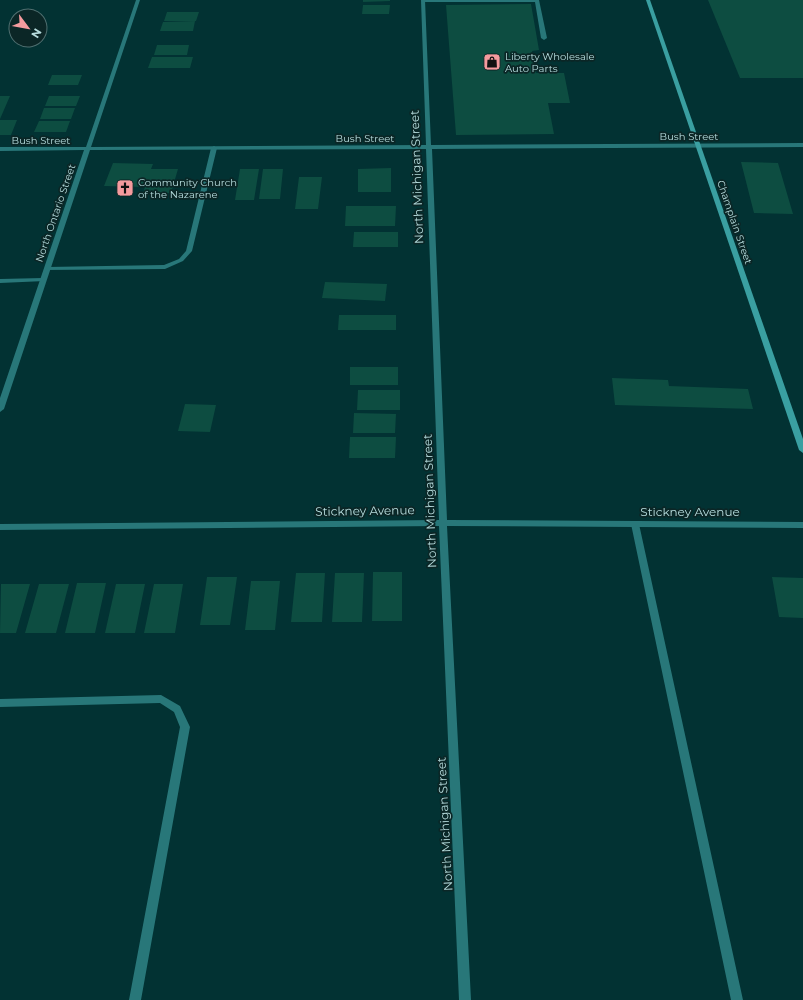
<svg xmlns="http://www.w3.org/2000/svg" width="803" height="1000" font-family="Montserrat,sans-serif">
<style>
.building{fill:#0d4d41}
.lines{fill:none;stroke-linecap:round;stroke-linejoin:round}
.lane{fill:#287779;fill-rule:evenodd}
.street{fill:#287779;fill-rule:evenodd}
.secondary{fill:#3a9fa1;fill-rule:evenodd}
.labels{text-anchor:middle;stroke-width:3.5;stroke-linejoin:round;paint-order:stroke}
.far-poi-label{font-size:10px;fill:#b7ddde;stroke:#0b2626;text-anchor:start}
.far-street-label{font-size:10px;fill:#b7ddde;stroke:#0b2626}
.street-label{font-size:12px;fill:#b7ddde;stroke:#0b2626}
</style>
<rect width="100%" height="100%" fill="#023233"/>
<path class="building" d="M363 0H390V1L363 2Z
M708 0H803V78H740Z
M531 4 539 50 532 51 536 73H564L570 103H548L554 134 456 135 446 5Z
M363 5H390L389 14H362Z
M167 12H199L196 21H164Z
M195 21 193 31H160L163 22Z
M157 45H189L187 55H154Z
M152 57H193L190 68H148Z
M52 75H82L78 85H48Z
M0 96H10L0 119Z
M49 96H80L76 106H45Z
M44 108H75L71 119H40Z
M0 120H17L11 135H0Z
M39 121H70L66 132H34Z
M741 162 778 163 793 214 754 213Z
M113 163 153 164 151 169H178L171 193H143L145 187 104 186Z
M391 168V192H358V169Z
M240 169H259L254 200H235Z
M263 169H283L280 199H259Z
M299 177H322L318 209H295Z
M346 206H396L395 226H345Z
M354 232H398V247H353Z
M325 282 387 284 385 301 322 298Z
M339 315H396V330H338Z
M350 367H398V385H350Z
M612 378 668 380 669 386 748 389 753 409 615 405Z
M358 390H400V410H357Z
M185 404 216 405 210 432 178 431Z
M354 413 396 414 395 433H353Z
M350 437H396L395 458H349Z
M373 572H402V621H372Z
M296 573H325L322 622H291Z
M335 573H364L362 622H332Z
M207 577H237L230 625H200Z
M772 577 803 578V618L779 617Z
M251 581H280L275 630H245Z
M77 583H106L95 633H65Z
M1 584H30L16 633H0Z
M39 584H69L56 633H25Z
M116 584H145L135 633H105Z
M154 584H183L175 633H144Z"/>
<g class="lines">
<path class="lane" d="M422 0H539L547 38 544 40 541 38 535 2H422Z
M214 146 217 148 192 251 183 261 165 269 45 270V268L47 267 164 265 179 259 186 251 211 148Z
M43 278 46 280 45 281 0 283V279Z
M635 521 638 522 639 524 743 1000H731L631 524 632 522Z
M161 695 180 706 190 727 141 1000H129L180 727 174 712 160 703 0 707V699Z"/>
<path class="street" d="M136 0H140L91 147 426 145 421 0H425L431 145 803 143V147L432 149 447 520 803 522V528L447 526 471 1000H459L439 526 0 530V524L439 520 426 149 90 150 4 409 0 412V398L84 150 0 151V147H86Z"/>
<path class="secondary" d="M646 0H650L803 439V453L799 450Z"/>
</g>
<defs>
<g id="shop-square" transform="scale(0.9)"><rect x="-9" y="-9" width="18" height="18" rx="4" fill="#f59b9e" stroke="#0b2626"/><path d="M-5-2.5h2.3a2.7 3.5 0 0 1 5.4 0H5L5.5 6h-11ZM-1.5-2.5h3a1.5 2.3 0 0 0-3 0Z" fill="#111"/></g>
<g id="church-square" transform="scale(0.9)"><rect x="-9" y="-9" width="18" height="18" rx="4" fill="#f59b9e" stroke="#0b2626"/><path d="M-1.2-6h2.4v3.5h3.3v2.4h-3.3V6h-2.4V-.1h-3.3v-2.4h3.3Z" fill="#111"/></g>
</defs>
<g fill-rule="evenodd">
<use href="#shop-square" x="492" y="62"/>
<use href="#church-square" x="125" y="188"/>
</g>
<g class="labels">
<g class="far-poi-label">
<text x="505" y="60">Liberty Wholesale<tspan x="505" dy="12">Auto Parts</tspan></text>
<text x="138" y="186">Community Church<tspan x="138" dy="12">of the Nazarene</tspan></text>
</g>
<g class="far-street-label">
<text x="689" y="140">Bush Street</text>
<text x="365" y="142">Bush Street</text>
<text x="41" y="144">Bush Street</text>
<text transform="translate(55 213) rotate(-71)" y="4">North Ontario Street</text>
<text transform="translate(735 222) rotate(71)" y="4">Champlain Street</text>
</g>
<g class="street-label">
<text transform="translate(417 177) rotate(-92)" y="4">North Michigan Street</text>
<text transform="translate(430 501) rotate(-92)" y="4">North Michigan Street</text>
<text transform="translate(365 511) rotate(-1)" y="4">Stickney Avenue</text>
<text x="690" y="516">Stickney Avenue</text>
<text transform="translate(445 824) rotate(-93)" y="4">North Michigan Street</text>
</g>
</g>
<g transform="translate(28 28) rotate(122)"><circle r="19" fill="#0b2626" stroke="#506f70"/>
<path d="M0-3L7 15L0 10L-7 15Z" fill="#f59b9e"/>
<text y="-6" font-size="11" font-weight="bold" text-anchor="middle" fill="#b7ddde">N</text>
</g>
</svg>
